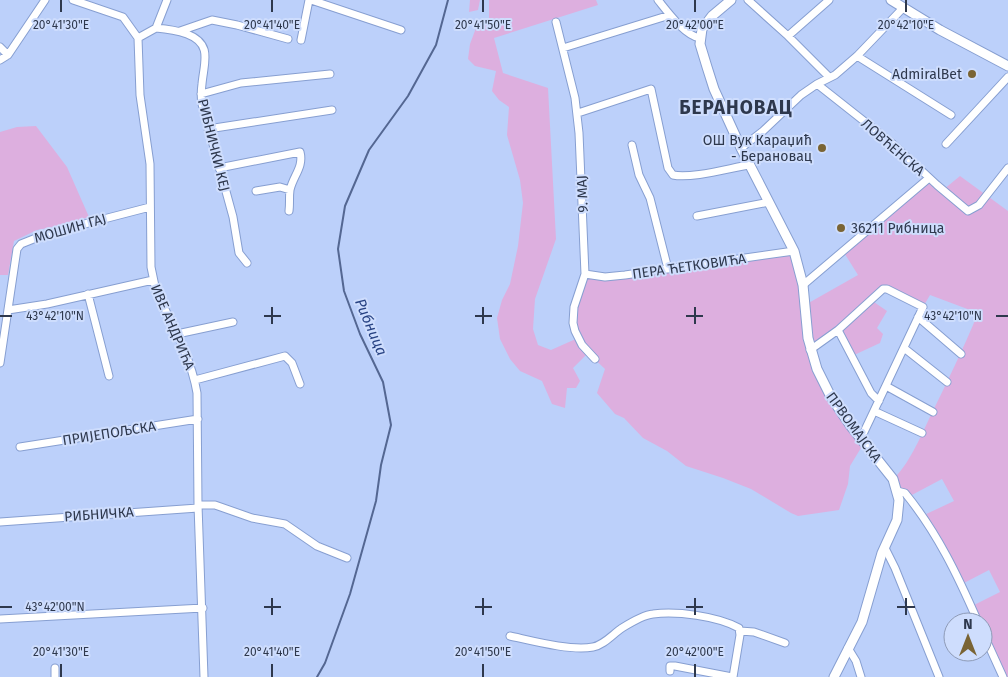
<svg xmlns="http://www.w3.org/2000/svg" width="1008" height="677" font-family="'Fira Sans',sans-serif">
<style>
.green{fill:#ddafdf}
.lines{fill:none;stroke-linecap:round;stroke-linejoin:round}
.stream{stroke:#546792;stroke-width:2}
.minor-casing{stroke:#879fd1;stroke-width:9}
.major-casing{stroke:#879fd1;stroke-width:11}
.minor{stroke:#fff;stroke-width:7}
.major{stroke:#fff;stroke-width:9}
.ticks{fill:none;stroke:#2e384d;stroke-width:2}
.poi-dot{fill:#7a6434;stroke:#ceddfd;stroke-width:2}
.labels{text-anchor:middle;stroke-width:4;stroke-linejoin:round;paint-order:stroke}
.poi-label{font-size:14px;fill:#2e384d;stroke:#ceddfd;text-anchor:end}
.street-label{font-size:14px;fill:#2e384d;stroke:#ceddfd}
.water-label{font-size:15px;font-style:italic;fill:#274283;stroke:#ceddfd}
.district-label{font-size:19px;font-weight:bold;letter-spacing:1px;fill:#2e384d;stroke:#ceddfd}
.ticks-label{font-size:12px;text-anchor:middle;fill:#2e384d;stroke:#ceddfd;stroke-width:4;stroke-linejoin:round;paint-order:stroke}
</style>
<rect width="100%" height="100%" fill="#bcd0fa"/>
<path class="green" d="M470 0H480L478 10 469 12Z
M489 0H596L598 5 494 38 503 73 548 88 556 239 535 299 533 329 538 345 551 350 578 338 573 323 585 274 596 276 794 251 805 305 858 275 843 251 929 178 943 190 960 176 1008 211V677H1003L983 633V622H978L972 606 1000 592 989 570 962 584 922 516 954 501 942 479 908 497 893 479C908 466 920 438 929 419 946 384 963 350 978 313L930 295 923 307 887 289 871 300 887 311 877 328 883 334 880 343 852 356 838 330 810 350 817 369 864 443 850 466 848 484 839 510 798 516 791 513 751 489 723 478 686 466 667 451 643 438 624 418 615 414 597 393 605 369 588 353 573 368 580 381 576 388H567L565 408 552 404 542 381 520 371 510 359 500 339 497 318 502 300 510 284 518 246 523 203 520 180 507 135 509 107 499 100 492 91 496 71 475 66 468 59 470 44 479 20 489 22Z
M36 126 67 167 89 217 59 226 37 230 14 241 8 275H0V132L17 127Z"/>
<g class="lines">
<path class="stream" d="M317 677 325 663 350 594 376 501 381 465 391 425 383 382 360 334 344 291 338 249 345 206 369 150 408 96 436 45 448 0"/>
<g class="minor-casing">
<path id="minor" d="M73 0 123 17 138 38 140 95 150 164 151 267 156 291C172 324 191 357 197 393L198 505 204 677
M311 0 401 30
M658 0C667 11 685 36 700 38
M748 0 788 36 829 77
M556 22 575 98 579 133 585 274 574 307 573 323 575 331 582 345 595 359
M156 28C168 29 176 30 187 34 213 44 204 62 202 84 201 91 201 98 202 104L233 217 239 253 247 263
M180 31 212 20 237 25 288 39
M788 36 829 0
M138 38 156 28 167 0
M301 40 309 0
M0 47 8 55
M563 48 670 15
M857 56 951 115
M0 60 8 55 45 0
M817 84 893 144 937 185 968 211 979 205 1008 168
M201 94 241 83 330 74
M578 113 651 89 668 168 673 175C691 179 730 168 749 165
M208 129 332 110
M946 144 1008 77
M632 145 639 175 650 198 668 269
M741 148 763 131 801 95 817 84 835 75 857 56 903 8
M219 168 300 152C304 167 293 176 290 190 289 197 290 204 289 211
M256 191 280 187 290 190
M697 216 769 202
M585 274 605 277 625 275 794 251
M803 285 929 178
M88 294 109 376
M8 310 47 304 153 280
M918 317 961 354
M838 330 871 393 879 401
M177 334 233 322
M904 348 947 382
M810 350 838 330 883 289H887L923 307 864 432 859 437
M0 363 17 249 21 244 46 234 150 207
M195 380 285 356 292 363 300 384
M886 386 933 412
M874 411 922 433
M20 447 198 419
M897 491 905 493C937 532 958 576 978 622
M198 505H215L252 518 285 524 317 546 347 558
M0 522 198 508
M885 548 895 568 939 677
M0 619 203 608
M740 631 754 632 785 643
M983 633 1003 677
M510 636C533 641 570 651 593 647 604 645 613 634 622 628 630 623 643 615 653 614 677 611 717 616 739 628L740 635 733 677
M848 648 856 661 861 677
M670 671V666H675L732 677
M55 677V668"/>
</g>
<g class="major-casing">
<path id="major" d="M731 0 712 16 702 29 700 44 707 67 714 89 741 148 794 251 803 285 808 338 817 369 831 397 850 425 893 479 899 500 897 520 882 553 862 622 834 677
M891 0 940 30 1008 66"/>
</g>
<use href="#minor" class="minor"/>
<use href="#major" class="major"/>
</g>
<path class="ticks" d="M61 0V12M272 0V12M483 0V12M695 0V12M906 0V12M272 307V324M483 307V324M695 307V324M0 316H12M264 316H281M475 316H492M686 316H703M996 316H1008M272 598V615M483 598V615M695 598V615M906 598V615M0 607H12M264 607H281M475 607H492M686 607H703M897 607H915M61 664V677M272 664V677M483 664V677M695 664V677"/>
<g class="poi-dot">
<circle cx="972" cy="74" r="5"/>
<circle cx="822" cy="148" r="5"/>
<circle cx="841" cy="228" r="5"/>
</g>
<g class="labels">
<g class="poi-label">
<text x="962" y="79">AdmiralBet</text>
<text x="812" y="145">ОШ Вук Караџић<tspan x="812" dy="16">- Берановац</tspan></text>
<text x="851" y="233" text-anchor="start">36211 Рибница</text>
</g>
<g class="street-label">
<text transform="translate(214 145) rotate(76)" y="5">РИБНИЧКИ КЕЈ</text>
<text transform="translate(893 147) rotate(41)" y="5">ЛОВЋЕНСКА</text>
<text transform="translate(582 194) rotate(-92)" y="5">9. МАЈ</text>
<text transform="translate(70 228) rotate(-16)" y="5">МОШИН ГАЈ</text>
<text transform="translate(689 266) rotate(-8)" y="5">ПЕРА ЋЕТКОВИЋА</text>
<text transform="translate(173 327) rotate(67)" y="5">ИВЕ АНДРИЋА</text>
<text transform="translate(854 427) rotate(54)" y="5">ПРВОМАЈСКА</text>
<text transform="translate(109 433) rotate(-9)" y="5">ПРИЈЕПОЉСКА</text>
<text transform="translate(99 514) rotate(-4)" y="5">РИБНИЧКА</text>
</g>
<g class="water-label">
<text transform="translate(371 327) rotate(67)" y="5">Рибница</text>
</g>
<g class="district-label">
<text x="736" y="114">БЕРАНОВАЦ</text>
</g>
</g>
<g class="ticks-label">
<text x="61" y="29">20°41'30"E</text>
<text x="272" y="29">20°41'40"E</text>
<text x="483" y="29">20°41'50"E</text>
<text x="695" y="29">20°42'00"E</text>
<text x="906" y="29">20°42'10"E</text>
<text x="55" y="320">43°42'10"N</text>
<text x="953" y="320">43°42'10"N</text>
<text x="55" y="611">43°42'00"N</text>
<text x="61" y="656">20°41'30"E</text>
<text x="272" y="656">20°41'40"E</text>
<text x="483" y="656">20°41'50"E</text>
<text x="695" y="656">20°42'00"E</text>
</g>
<g transform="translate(968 637)"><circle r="24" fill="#ceddfd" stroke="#8e9bb7"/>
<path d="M0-4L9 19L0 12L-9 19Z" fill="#7a6434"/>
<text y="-8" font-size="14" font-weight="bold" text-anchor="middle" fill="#2e384d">N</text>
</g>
</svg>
